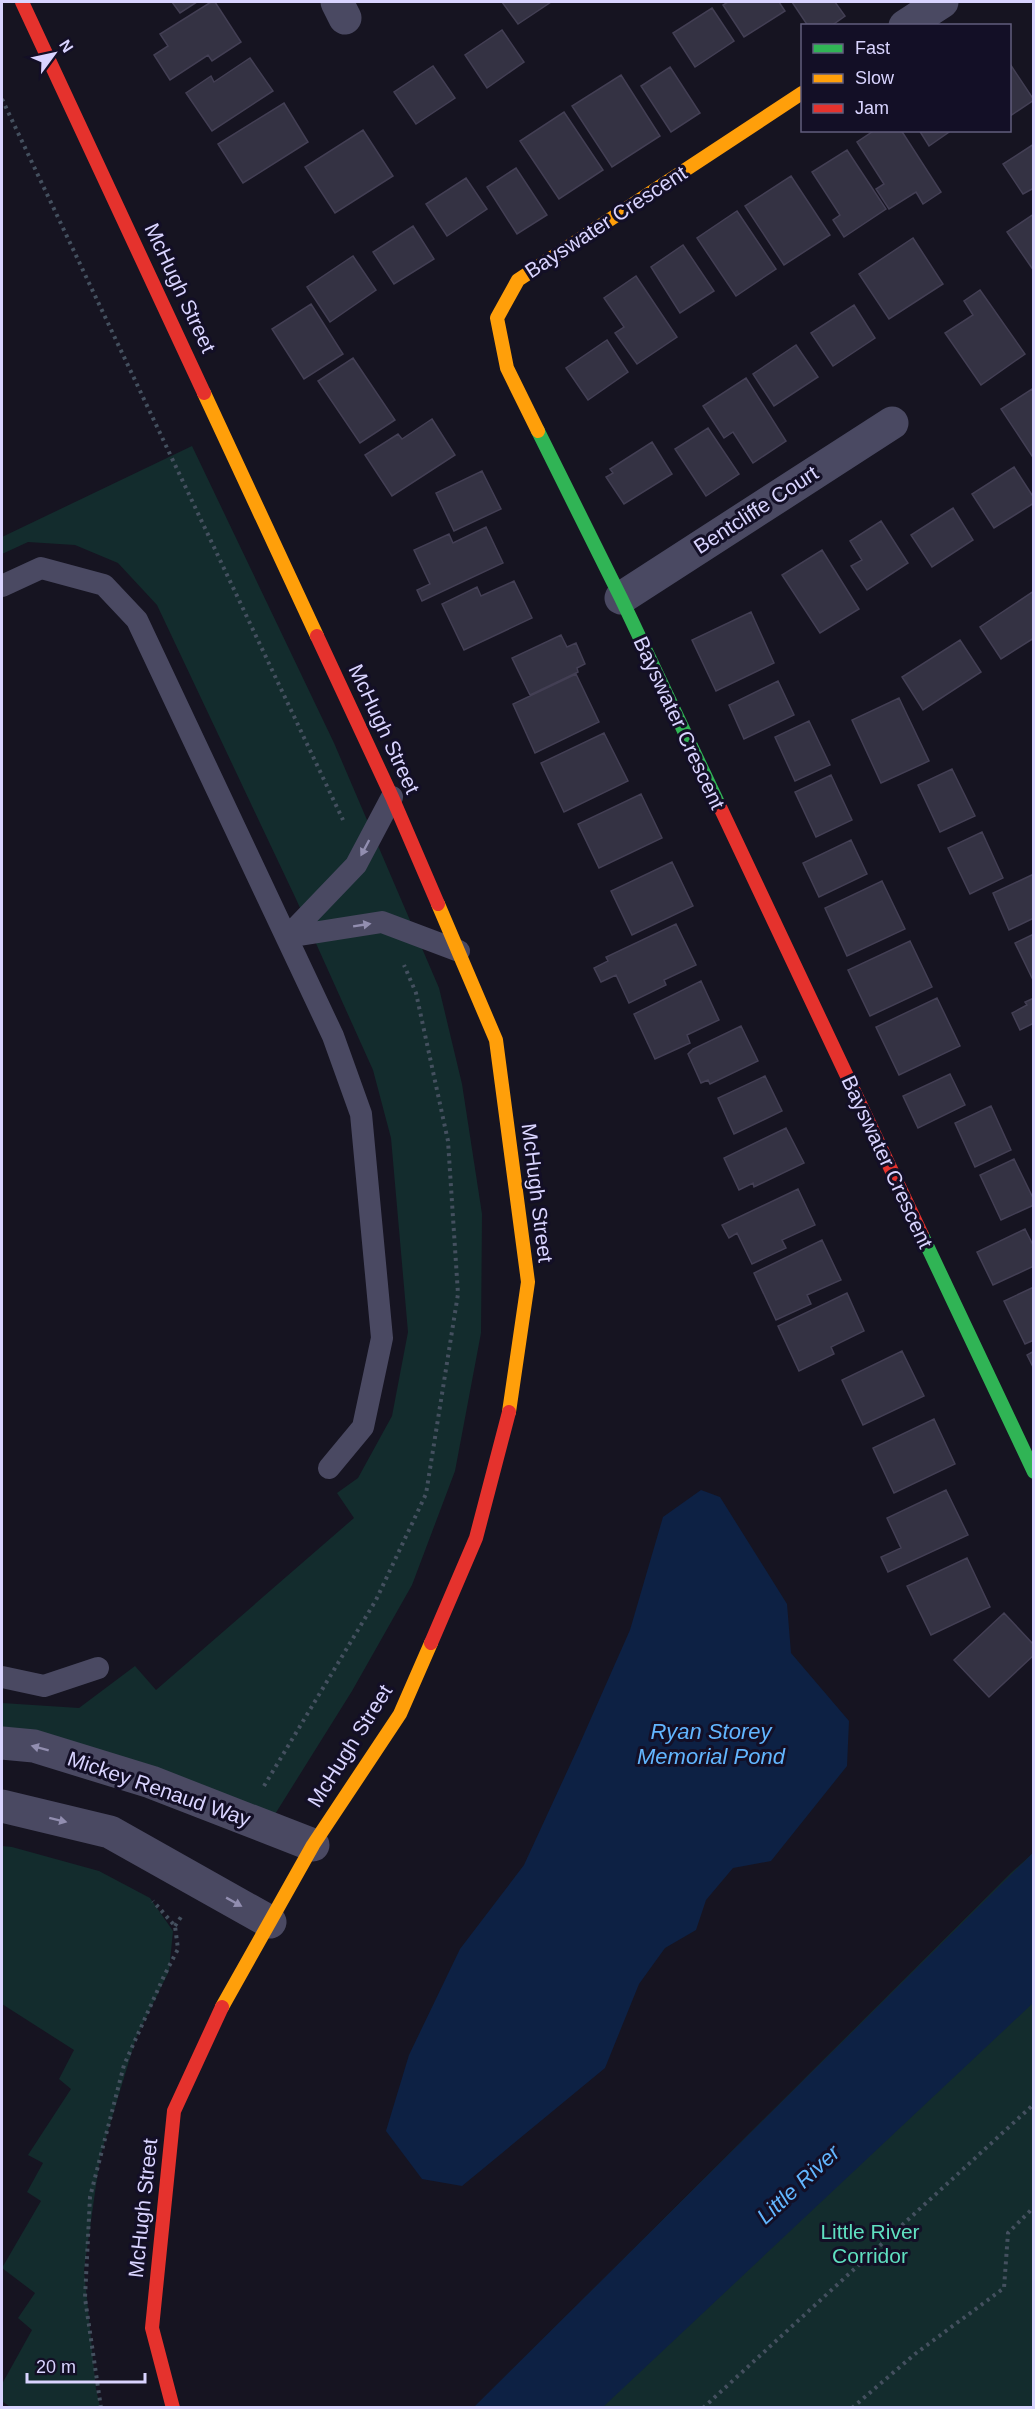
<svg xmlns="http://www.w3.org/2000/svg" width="1035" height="2409" font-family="Arial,sans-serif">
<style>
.green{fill:#132c2d}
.water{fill:#0d2144}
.building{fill:#343243;stroke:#433f54;stroke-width:1.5}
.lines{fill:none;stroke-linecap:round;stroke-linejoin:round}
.path{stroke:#44505f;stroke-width:4;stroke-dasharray:3 4.5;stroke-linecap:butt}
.lane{stroke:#4a4962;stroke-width:22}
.street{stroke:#4a4962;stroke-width:33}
.fast{stroke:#30b455;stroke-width:14}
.slow{stroke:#ff9f0a;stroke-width:14}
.jam{stroke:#e5322d;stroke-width:14}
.oneway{fill:#928eb0}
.labels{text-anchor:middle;stroke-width:6;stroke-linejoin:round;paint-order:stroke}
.street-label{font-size:21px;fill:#d9d4ff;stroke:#130f26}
.park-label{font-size:21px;fill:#5fe0c0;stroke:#130f26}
.water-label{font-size:22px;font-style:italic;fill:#62b6ff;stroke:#130f26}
</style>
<rect width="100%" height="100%" fill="#161421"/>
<path class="green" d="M192 446 334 743 439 988 462 1084 482 1214 481 1333 455 1471 412 1585 352 1691 267 1827 2 1743V1703L79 1708 135 1666 156 1690 354 1518 337 1493 358 1478 392 1416 408 1332 391 1138 373 1070 296 899 157 605 118 563 75 545 28 542 2 554V537Z
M2 1846 12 1847 99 1871 150 1898 173 1931 169 1971 136 2038 100 2157 84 2270 96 2389 100 2407H10L2 2401V2384L32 2330 18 2318 35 2293 2 2268 41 2201 27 2192 43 2163 28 2155 71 2089 59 2079 74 2050 2 2004Z
M1033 1853V2407L474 2408 1012 1872Z"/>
<path class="water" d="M701 1490 720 1497 787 1604 791 1653 849 1721 847 1766 771 1861 733 1868 706 1900 696 1930 665 1948 639 1984 605 2068 462 2186 422 2179 386 2131 409 2055 460 1949 524 1865 577 1750 630 1630 663 1517Z
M1033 1853V2003L603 2407H474Z"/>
<path class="building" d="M172 2H197L180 13Z
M211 2H215L241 42 212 61 208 55 170 80 154 55 168 46 160 34Z
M502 2H551L518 24Z
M728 2H779L785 11 744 37 723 5Z
M792 2H835L845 16 831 26H808Z
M712 8 734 41 695 67 673 33Z
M502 30 524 62 487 88 465 55Z
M250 58 273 91 212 131 186 93 211 76 214 82Z
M1010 64 1034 100 1010 116Z
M433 66 455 98 416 124 394 92Z
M670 67 700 113 671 132 641 86Z
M621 75 660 136 612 167 572 106Z
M284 103 308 142 243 183 218 144Z
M564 112 603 170 559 199 520 141Z
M363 130 393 176 335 213 305 167Z
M875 130H901L941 192 923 204 916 192 889 209 876 189 884 184 857 142Z
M919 130H952L929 146Z
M1034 144V188L1023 194 1003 164Z
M847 150 886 209 844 237 833 220 840 215 812 172Z
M516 168 547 215 517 234 487 187Z
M791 176 830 235 784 265 745 206Z
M466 178 487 209 447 236 426 204Z
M737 211 776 269 736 296 697 238Z
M1034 214V271L1007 232Z
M413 226 434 259 394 284 373 252Z
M913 238 943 284 889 319 859 274Z
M683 245 714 291 680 313 651 267Z
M353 256 376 290 330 322 307 287Z
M636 276 677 337 637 364 615 333 624 327 604 298Z
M980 290 1025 354 981 385 945 333 973 315 964 301Z
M311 304 343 354 304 379 272 329Z
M854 305 875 338 833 366 811 333Z
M607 340 628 372 588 400 566 368Z
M796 345 818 377 774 406 753 374Z
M353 358 395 420 360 443 318 381Z
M746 378 786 441 753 463 733 432 724 438 703 406Z
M1032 389 1034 392V459L1001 409Z
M432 419 455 455 392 496 365 455 398 434 402 439Z
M708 428 739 474 706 496 675 449Z
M652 442 672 474 624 504 606 477 613 473 610 469Z
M1014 467 1034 498V503L994 528 972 494Z
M482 471 501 509 454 531 436 493Z
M953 508 973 540 932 567 911 535Z
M881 521 908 563 867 590 851 566 862 560 850 541Z
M486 527 503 563 422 601 417 590 430 584 414 550 449 534 453 543Z
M822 550 859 609 820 633 782 575Z
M514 581 532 618 464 650 442 604 477 587 481 596Z
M1034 591V638L1001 659 980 627Z
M751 612 774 663 716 691 692 640Z
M561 635 567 647 576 643 585 664 577 668 578 672 530 695 512 658Z
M960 640 981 672 923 710 902 677Z
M576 674 599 722 535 753 513 704Z
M778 681 794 715 744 739 729 705Z
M899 698 929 761 881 783 852 720Z
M809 721 830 765 795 781 775 737Z
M604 733 628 781 564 812 541 763Z
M952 769 975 816 940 832 918 785Z
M831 775 852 820 816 837 795 792Z
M641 794 662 838 599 868 578 824Z
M982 832 1003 878 970 894 948 848Z
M851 840 867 874 819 897 803 863Z
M672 862 693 906 632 935 611 891Z
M1034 874V918L1009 930 993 893Z
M882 881 905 929 847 956 825 908Z
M676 924 696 965 664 980 666 985 629 1003 616 975 601 982 594 968 608 961 606 957Z
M1034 934V980H1033L1015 943Z
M910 941 932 987 870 1016 848 970Z
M701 981 719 1020 687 1035 690 1043 655 1059 634 1014Z
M937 998 960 1046 899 1075 876 1027Z
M1034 998V1023L1020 1030 1012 1013 1027 1005 1025 1002Z
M741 1026 758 1061 710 1084 708 1080 701 1083 688 1054 693 1049Z
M950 1074 965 1105 918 1128 903 1096Z
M765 1076 782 1111 734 1134 718 1098Z
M991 1106 1011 1150 975 1167 955 1123Z
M786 1128 804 1163 754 1187 753 1183 739 1190 724 1158Z
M1014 1159 1034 1200V1205L1001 1220 980 1175Z
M798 1189 815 1225 782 1240 786 1248 752 1264 737 1233 729 1238 722 1225Z
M1025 1229 1034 1247V1266L993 1285 977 1252Z
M822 1240 841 1280 807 1295 811 1304 776 1320 754 1273Z
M1034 1287V1340L1025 1344 1004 1301Z
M847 1293 864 1331 831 1347 834 1354 799 1371 778 1326Z
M902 1351 924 1396 863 1425 842 1380Z
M1034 1351V1369L1027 1355Z
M934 1419 955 1464 894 1493 873 1448Z
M946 1490 968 1535 888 1572 881 1557 901 1548 887 1518Z
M967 1558 990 1607 931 1635 907 1586Z
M1004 1613 1034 1645V1655L989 1697 954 1660Z"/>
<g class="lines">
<path class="path" d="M2 99 343 820
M264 1786 376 1600 426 1494 458 1294 448 1141 416 993 404 965
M175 1926 183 1914
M101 2408 85 2298 90 2197 124 2065 164 1976 178 1949 175 1926 153 1901
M703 2408 1034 2104
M852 2408 915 2354 1004 2288 1008 2233 1034 2207"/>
<path class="lane" d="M2 586 41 568 104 585 137 620 333 1036 361 1114 382 1338 363 1427 329 1468
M392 797 356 865 287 937 382 922 459 951
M2 1677 44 1686 98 1668"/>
<path class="street" d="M337 2 345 18
M905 26 942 2
M621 598 892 423
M2 1743 34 1746 151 1782 313 1845
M2 1806 110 1832 270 1922"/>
<path class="fast" d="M538 431 621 598 719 805
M922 1235 1034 1472"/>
<path class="slow" d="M204 393 317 636
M538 431 507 368 497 318 518 280 802 93
M438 904 496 1040 528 1282 509 1412
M222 2007 313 1845 400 1714 431 1643"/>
<path class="jam" d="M22 2 204 393
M317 636 392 797 438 904
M719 805 922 1235
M431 1643 476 1538 509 1412
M173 2408 152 2328 174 2111 222 2007"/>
</g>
<defs><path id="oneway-solid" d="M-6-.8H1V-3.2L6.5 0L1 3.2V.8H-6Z" transform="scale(1.5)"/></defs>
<g class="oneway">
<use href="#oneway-solid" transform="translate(365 848) rotate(118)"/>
<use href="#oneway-solid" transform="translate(362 925) rotate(-9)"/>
<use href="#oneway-solid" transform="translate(40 1748) rotate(-165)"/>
<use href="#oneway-solid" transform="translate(58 1820) rotate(14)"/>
<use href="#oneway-solid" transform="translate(234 1902) rotate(29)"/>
</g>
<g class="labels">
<g class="street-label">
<text transform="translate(606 222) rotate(-33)" y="7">Bayswater Crescent</text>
<text transform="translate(180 288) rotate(65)" y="7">McHugh Street</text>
<text transform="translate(756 510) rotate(-33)" y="7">Bentcliffe Court</text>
<text transform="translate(679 723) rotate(65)" y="7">Bayswater Crescent</text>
<text transform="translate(384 729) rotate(65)" y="7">McHugh Street</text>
<text transform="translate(887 1162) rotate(65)" y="7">Bayswater Crescent</text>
<text transform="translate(537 1193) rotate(83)" y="7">McHugh Street</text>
<text transform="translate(350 1746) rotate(-58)" y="7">McHugh Street</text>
<text transform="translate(159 1789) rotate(19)" y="7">Mickey Renaud Way</text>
<text transform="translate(143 2208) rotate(-84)" y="7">McHugh Street</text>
</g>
<g class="park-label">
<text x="870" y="2239">Little River<tspan x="870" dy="24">Corridor</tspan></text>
</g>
<g class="water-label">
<text x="711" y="1739">Ryan Storey<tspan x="711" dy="25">Memorial Pond</tspan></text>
<text transform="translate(798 2184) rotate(-43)" y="8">Little River</text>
</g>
</g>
<rect width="1035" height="2409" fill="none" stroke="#d9d4ff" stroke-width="6"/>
<rect x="801" y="24" width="210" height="108" fill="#130f26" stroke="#625e7d" stroke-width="1.5"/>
<rect x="813" y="44" width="30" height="9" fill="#30b455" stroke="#625e7d" stroke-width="1.5"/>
<text x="855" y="54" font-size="18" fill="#d9d4ff">Fast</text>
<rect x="813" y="74" width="30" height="9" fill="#ff9f0a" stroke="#625e7d" stroke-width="1.5"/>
<text x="855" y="84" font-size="18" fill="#d9d4ff">Slow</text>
<rect x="813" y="104" width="30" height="9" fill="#e5322d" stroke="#625e7d" stroke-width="1.5"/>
<text x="855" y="114" font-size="18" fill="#d9d4ff">Jam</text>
<g transform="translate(54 54) rotate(57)" stroke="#130f26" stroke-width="4.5" paint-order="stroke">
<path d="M0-4.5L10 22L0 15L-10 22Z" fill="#d9d4ff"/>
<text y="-9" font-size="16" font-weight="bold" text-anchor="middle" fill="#d9d4ff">N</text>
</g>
<path d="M27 2373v9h118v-9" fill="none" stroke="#d9d4ff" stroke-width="3"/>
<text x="36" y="2373" font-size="18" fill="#d9d4ff" stroke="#130f26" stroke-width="4.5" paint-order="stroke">20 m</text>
</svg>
